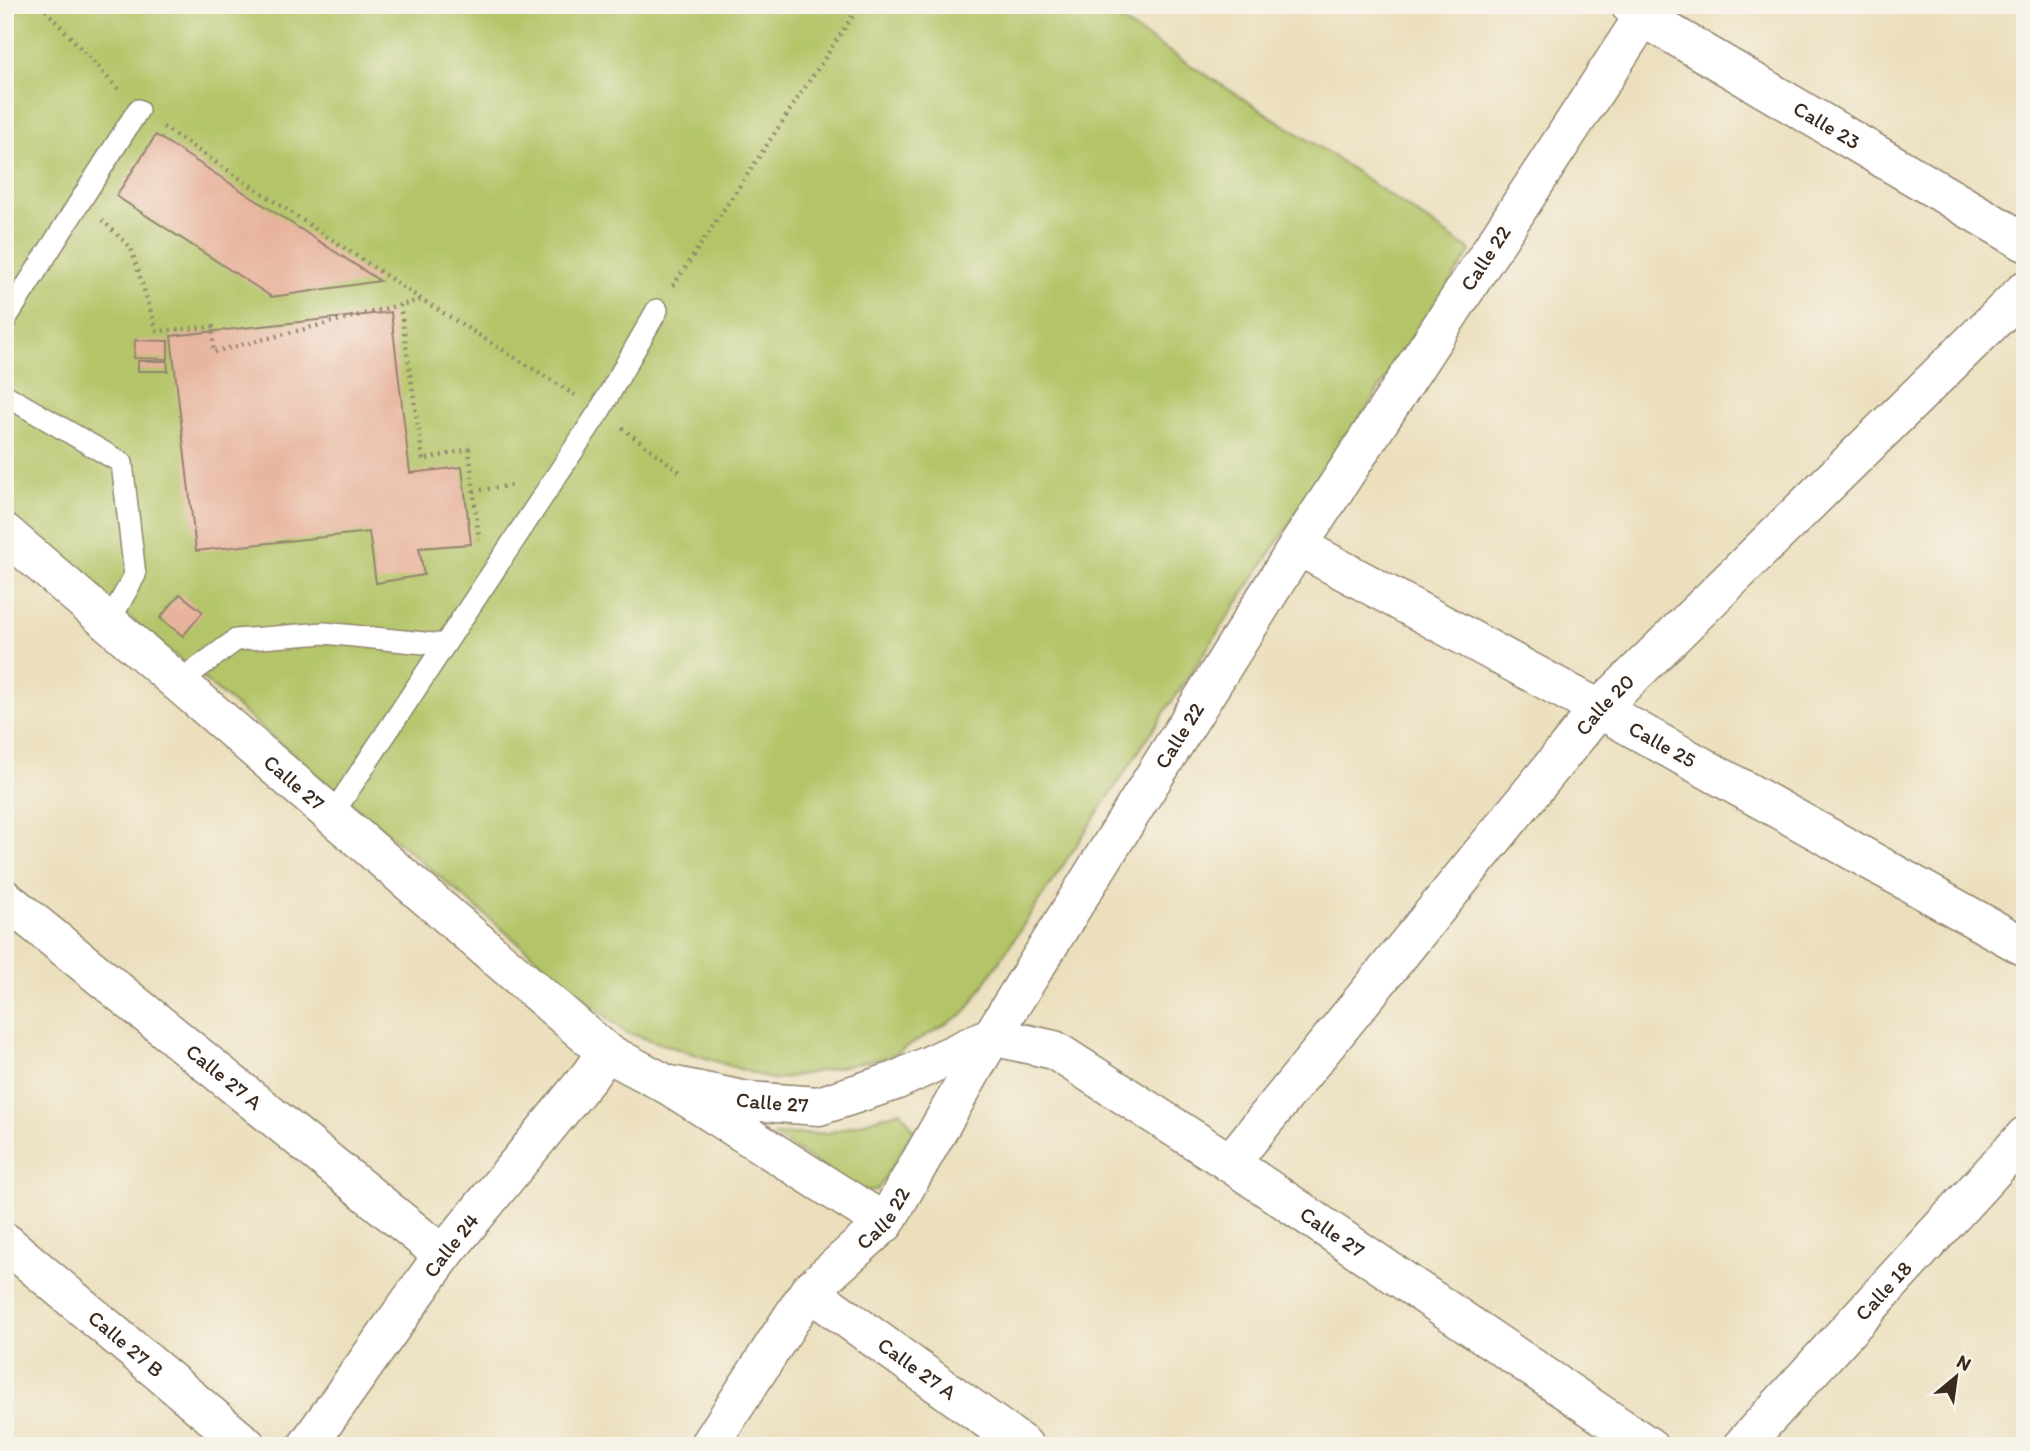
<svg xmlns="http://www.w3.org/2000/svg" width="2030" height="1451" font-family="Itim,sans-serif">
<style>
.green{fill:#b3c568;stroke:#777843;stroke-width:2}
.building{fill:#e7b29c}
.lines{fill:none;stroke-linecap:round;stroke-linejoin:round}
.lane-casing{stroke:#93846e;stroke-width:24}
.street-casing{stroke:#93846e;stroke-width:41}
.secondary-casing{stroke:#93846e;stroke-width:41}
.path{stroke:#93846e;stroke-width:4.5;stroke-dasharray:2 5;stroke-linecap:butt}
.lane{stroke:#fff;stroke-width:21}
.street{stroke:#fff;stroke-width:38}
.secondary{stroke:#fff;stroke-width:38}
.labels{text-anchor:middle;stroke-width:7;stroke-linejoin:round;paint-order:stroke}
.street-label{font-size:21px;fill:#3b2a1e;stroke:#f7f3e8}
</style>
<rect width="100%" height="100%" fill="#f7f3e8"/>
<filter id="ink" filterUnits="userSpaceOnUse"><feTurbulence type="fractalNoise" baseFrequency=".0143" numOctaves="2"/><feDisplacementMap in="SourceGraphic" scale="14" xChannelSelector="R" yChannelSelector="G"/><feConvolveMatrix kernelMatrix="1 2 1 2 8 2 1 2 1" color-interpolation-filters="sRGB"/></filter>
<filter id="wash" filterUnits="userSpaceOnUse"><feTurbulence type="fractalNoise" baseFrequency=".00686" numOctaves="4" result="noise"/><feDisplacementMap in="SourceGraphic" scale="28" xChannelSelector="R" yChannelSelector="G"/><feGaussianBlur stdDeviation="1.57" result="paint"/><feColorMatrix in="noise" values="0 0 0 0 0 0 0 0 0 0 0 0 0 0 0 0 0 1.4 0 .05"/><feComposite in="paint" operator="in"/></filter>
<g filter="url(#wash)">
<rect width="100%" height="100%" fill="#ebdfbd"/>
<path class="green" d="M5 5H1096L1327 152 1471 251 965 1013 889 1057 774 1080 625 1032 5 513Z
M901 1111 914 1130 878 1189 863 1194 773 1135 829 1133Z"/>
<g id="blocks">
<path class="building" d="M5 10 13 18 5 25Z
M156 135 380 281 272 297 116 196Z
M391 312 410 473 462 467 471 544 419 548 424 575 376 583 369 532 196 551 171 336Z
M135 340 168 341V359L134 358Z
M138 361H167L168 371H138Z
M180 594 203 612 183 636 160 618Z"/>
</g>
</g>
<g filter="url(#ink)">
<use href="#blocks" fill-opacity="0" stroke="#93846e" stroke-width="2"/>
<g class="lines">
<g class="lane-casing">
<path id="lane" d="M5 320 138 110
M5 395 122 463 135 575 109 622
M179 682 236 640 324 633 444 645
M332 815 600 410 657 310"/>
</g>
<g class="street-casing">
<g id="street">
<path id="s1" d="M1630 5 1643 17 2025 242"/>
<path id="s2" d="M1298 546 1599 709 2025 947"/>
<path id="s3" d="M5 899 443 1255"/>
<path d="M668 1085 885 1223"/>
<path id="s4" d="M1230 1163 1599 709 2025 290"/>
<path id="s5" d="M5 1242 247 1446"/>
<path id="s6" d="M809 1291 1024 1446"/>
<path id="s7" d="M307 1446 443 1255 590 1075 606 1052"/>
<path id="s8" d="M709 1446 809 1291 885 1223 992 1036 1298 546 1643 17"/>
<path id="s9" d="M1742 1446 2025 1136"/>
</g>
</g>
<g class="secondary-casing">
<g id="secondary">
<path id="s10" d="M5 533 606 1052 666 1084 748 1101 819 1106 895 1081 992 1036 1054 1050 1230 1163 1648 1446"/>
</g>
</g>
<path class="path" d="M41 5 119 90
M163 127 421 299 575 395
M102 220 131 248 157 331 213 327V352L420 300
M673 286 860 5
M400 305 423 460 469 449 479 539
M622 428 680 472
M474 491 514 485"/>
<use href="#lane" class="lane"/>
<use href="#street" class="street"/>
<use href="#secondary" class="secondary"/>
</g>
</g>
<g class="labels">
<g class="street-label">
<text dy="7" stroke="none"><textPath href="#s1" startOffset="231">Calle 23</textPath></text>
<text dy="7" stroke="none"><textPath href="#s8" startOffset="1423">Calle 22</textPath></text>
<text dy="7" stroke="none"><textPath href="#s4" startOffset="592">Calle 20</textPath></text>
<text dy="7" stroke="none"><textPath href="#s8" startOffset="856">Calle 22</textPath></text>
<text dy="7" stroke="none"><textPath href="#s2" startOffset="415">Calle 25</textPath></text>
<text dy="7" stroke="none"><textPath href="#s10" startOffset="382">Calle 27</textPath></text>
<text dy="7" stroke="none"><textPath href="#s3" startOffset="282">Calle 27 A</textPath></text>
<text dy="7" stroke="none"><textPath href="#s10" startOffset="970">Calle 27</textPath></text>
<text dy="7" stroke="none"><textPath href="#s8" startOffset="289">Calle 22</textPath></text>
<text dy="7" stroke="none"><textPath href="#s10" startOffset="1600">Calle 27</textPath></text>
<text dy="7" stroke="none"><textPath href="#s7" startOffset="247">Calle 24</textPath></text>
<text dy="7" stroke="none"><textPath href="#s9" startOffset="210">Calle 18</textPath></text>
<text dy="7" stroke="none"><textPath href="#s5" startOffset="158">Calle 27 B</textPath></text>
<text dy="7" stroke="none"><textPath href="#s6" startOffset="133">Calle 27 A</textPath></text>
</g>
</g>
<rect width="2030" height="1451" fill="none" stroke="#f7f3e8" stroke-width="28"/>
<g transform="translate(1956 1377) rotate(29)" stroke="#f7f3e8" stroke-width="5" paint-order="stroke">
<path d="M0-5L12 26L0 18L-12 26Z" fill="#3b2a1e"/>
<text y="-10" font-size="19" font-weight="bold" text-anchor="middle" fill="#3b2a1e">N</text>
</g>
</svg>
